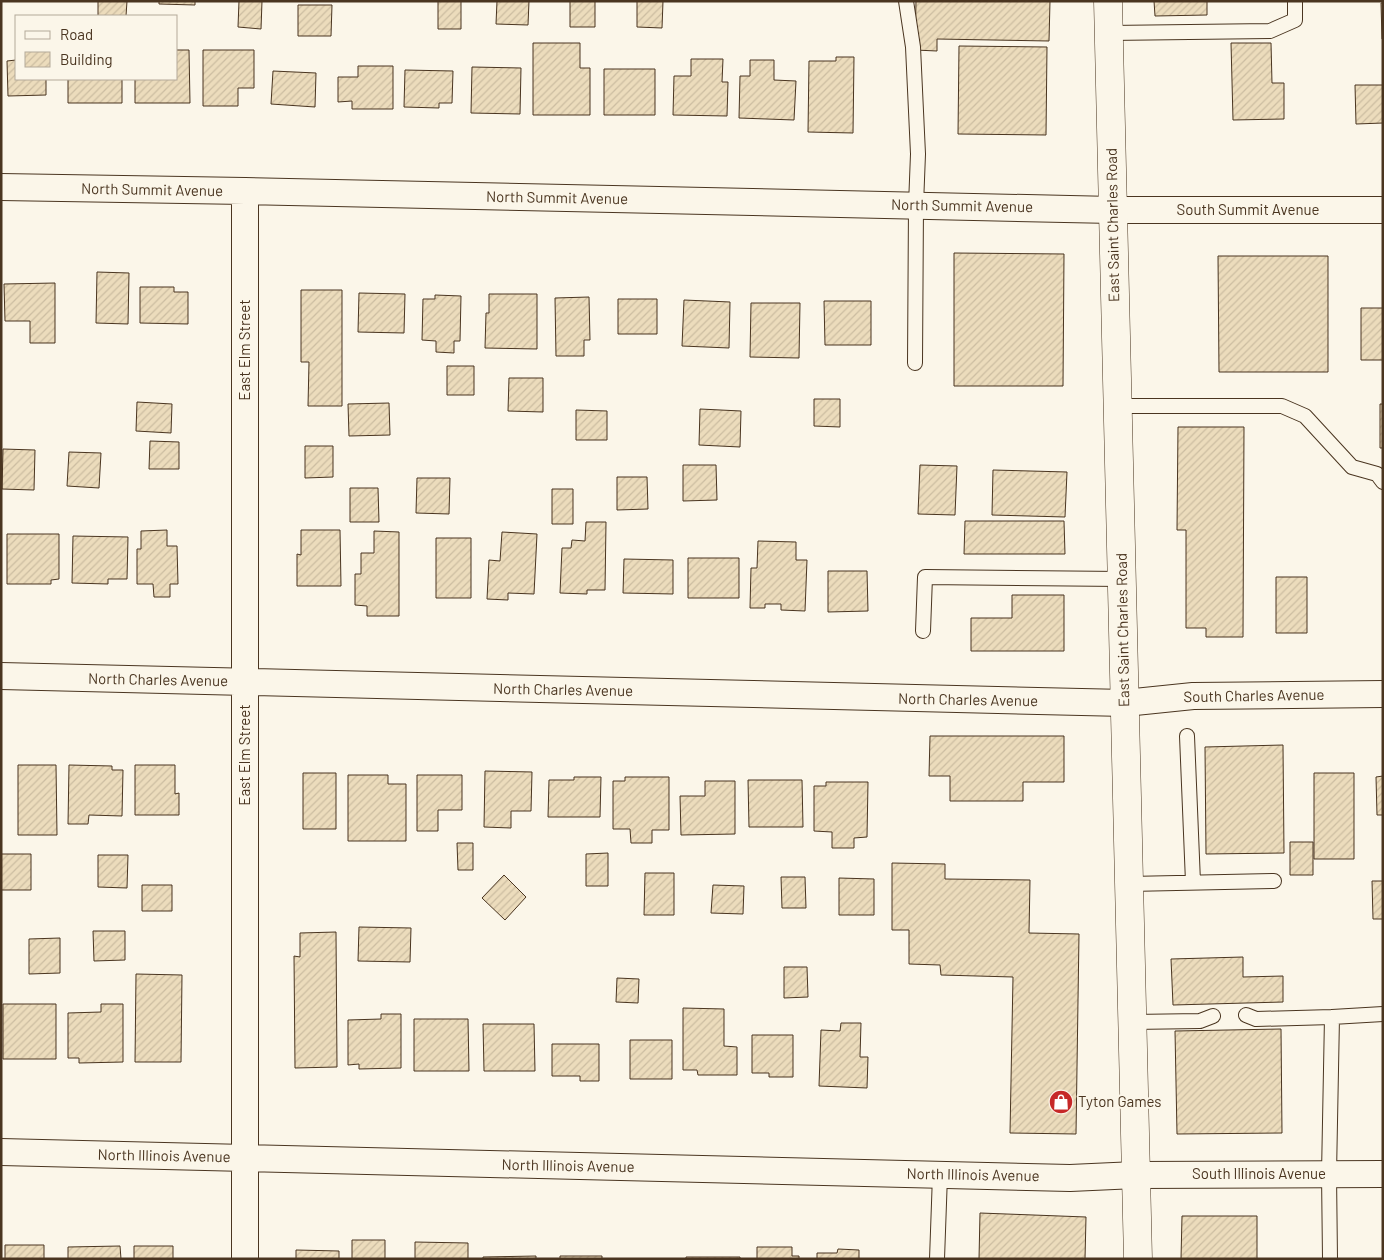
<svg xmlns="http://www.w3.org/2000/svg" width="1384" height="1260" font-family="Barlow,sans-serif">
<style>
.building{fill:url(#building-hatch);stroke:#4a3520}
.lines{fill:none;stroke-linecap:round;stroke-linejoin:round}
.lane-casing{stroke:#4a3520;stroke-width:16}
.street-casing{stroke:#4a3520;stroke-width:28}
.secondary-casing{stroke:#4a3520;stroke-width:29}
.lane{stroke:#fbf6e9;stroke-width:14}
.street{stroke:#fbf6e9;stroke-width:26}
.secondary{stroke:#fbf6e9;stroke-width:28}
.labels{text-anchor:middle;stroke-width:4;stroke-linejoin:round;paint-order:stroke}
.street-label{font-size:15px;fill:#4a3520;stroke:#fbf6e9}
.poi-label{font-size:15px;fill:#4a3520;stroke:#fbf6e9;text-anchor:start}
</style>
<defs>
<pattern id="building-hatch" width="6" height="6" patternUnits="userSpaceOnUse" patternTransform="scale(1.25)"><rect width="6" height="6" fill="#ecdcbc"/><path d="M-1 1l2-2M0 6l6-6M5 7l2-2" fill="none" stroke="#ccbda1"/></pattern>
</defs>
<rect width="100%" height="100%" fill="#fbf6e9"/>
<path class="building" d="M98 1H127L126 16H98Z
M159 1H195V5L159 4Z
M239 1H262L261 29 238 27Z
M438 1H461V29H438Z
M497 1H529L528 25 496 24Z
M570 1H595V27H570Z
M637 1H663L662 28 637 27Z
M916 1H1050L1049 41 937 39V51L915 50Z
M1154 1H1207V15L1155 16Z
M1381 3H1383V39H1382Z
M298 5H332L331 36H298Z
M533 43H580V68H590V115H533Z
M1231 43H1271L1272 83H1284V119L1233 120Z
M959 46 1047 47 1046 135 958 134Z
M176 50H189L190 103H135V79H176Z
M203 50H254V88H238V106H203Z
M836 57H854L853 133 808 132 809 61H836Z
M691 59H723L722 82H728L727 116 673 115 674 76H691Z
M16 60V79H46V95L8 96 7 61Z
M750 60H774V80L796 81 794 120 739 118 740 76H750Z
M358 66H393V109H352V101L338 102V77H358Z
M472 67 521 68 520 114 471 113Z
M604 69H655V115H604Z
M405 70 453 71 452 103H439V108L404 107Z
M273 71 316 73 315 107 271 104Z
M68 79H122V103H68Z
M1355 85H1383V123L1356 124Z
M954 253 1064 254 1063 386H954Z
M1218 256H1328V372H1219Z
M97 272 129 273 128 324 96 323Z
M55 283V343H30V321H5L4 284Z
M140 287H174V292H188V324L140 323Z
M301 290H342V406H308L309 362H301Z
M359 293 405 294 404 333 358 332Z
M489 294H537V349L485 348 486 313H489Z
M435 295 461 296 460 341H454V353L436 352V341L422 340 423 299H435Z
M589 297 590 340H584V356H556L555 298Z
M618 299H657V334H618Z
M684 300 730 302 729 348 682 346Z
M824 301H871V345H825Z
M751 303H800L799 358 750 357Z
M1361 308H1383V360H1361Z
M447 366H474V395H447Z
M509 378H543V412L508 411Z
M814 399H840V427L814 426Z
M137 402 172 404 171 433 136 431Z
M389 403 390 435 349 436 348 404Z
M1380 404H1383V448H1380Z
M700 409 741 411 740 447 699 445Z
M576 410 607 411V440H576Z
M1178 427H1244L1243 637H1206V628H1186V530H1177Z
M150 441 179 442V469H149Z
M305 446H333V477L305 478Z
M3 449 35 450 34 490 2 489Z
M69 452 101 453 99 488 67 486Z
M683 465H716L717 500 683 501Z
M920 465 957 466 955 515 918 514Z
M993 470 1067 472 1065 517 992 515Z
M617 477H647L648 509 617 510Z
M417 478H450L449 514 416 513Z
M350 488H378L379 522H350Z
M552 489H573V524H552Z
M965 521H1064L1065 554H964Z
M586 522H606L605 590H587V594L560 593 562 548H571L572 540 585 541Z
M167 530V546H177L178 584H170V597H154L153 584H137V549H141V531Z
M301 530H340L341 586H297V554L301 555Z
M374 531 399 532V616H367V606L355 605V574H361V553H374Z
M502 532 537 534 534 594 508 593V600L487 599 489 560 500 561Z
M7 534H59V579L51 580V584H7Z
M73 536 128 537 127 579H108V584L72 583Z
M436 538H471V598H436Z
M758 541 796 542V560H807L805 611 781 610V604H765V608H750L751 568H757Z
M688 558H739V598H688Z
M624 559 673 560V594L623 593Z
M828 571H867L868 611 828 612Z
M1276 577H1307V633H1276Z
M1012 595H1064V651H971V618H1012Z
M930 736H1064V782H1023V801H950V776H929Z
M1283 745 1284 853 1206 854 1205 747Z
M18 765H56L57 835H18Z
M69 765 112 766V770H123L122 816 89 815 88 824H68Z
M135 765H175V794L179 793V815H135Z
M485 771 532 772 531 811H511V828L484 827Z
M303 773H336V829H303Z
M1314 773H1354V859H1314Z
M348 775H388V784H406V841H348Z
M417 775H462V810H438V831H417Z
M1383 776V815H1377L1376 777Z
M574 777H601L600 817H548L549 780H574Z
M625 777H669V830H652V843H631L630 829H613V781H625Z
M748 780H802L803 827H749Z
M705 781H735V834L681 835 680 796H705Z
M826 782H868L867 837 854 838V848H832V832L814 831V786H826Z
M1290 842H1313V875H1290Z
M457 843H473V870H458Z
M608 853V886H586V854Z
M1 854H31V890H1Z
M98 855H128L127 888 98 887Z
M892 863 945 864V879L1030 880 1029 933 1079 934 1076 1134 1010 1133 1013 977 941 975 940 965 909 964V930H892Z
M645 873H674V915H644Z
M504 875 526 897 505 920 482 898Z
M781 877H805L806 908H782Z
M839 878 874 879V915H839Z
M1372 881H1383V919H1373Z
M142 885H172V911H142Z
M713 885 744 886 743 914 711 913Z
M359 927 411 928 410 962 358 961Z
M93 931H125V960L94 961Z
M336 932 337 1067 295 1068 294 956 300 957V933Z
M60 938V973L29 974V939Z
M1243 957V977L1283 976V1002L1173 1005 1171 959Z
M784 967H807L808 997 784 998Z
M136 974 182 975 181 1062H135Z
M617 978 639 979 638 1003 616 1002Z
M3 1004H56V1059H3Z
M101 1004H123V1062L79 1063V1058H68V1013L101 1012Z
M683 1008 724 1009V1046L737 1047V1075H698L697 1070H683Z
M381 1014H401V1068L359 1069V1064L348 1065V1020L381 1019Z
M414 1019H468L469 1071H414Z
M841 1023H861L860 1057H868L867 1088 819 1086 821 1030 840 1031Z
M483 1024H534L535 1071H484Z
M1281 1029 1282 1133 1177 1134 1175 1031Z
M752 1035H793V1077H769V1073H752Z
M630 1040H672V1079H630Z
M552 1044H599V1081H580V1076H552Z
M980 1213 1086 1217 1085 1259H979Z
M1182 1216H1257V1259H1181Z
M352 1240H385V1259H352Z
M415 1242 468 1243V1259H415Z
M5 1245H44V1259H5Z
M120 1246 121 1259H68V1247Z
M134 1246H173V1259H134Z
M757 1247H792V1256H799V1259H757Z
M838 1249 859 1250V1259H817V1253H837Z
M296 1250 339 1251V1259H296Z
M536 1256V1259H483V1257Z
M560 1256H602V1259H560Z
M686 1257H740V1259H686Z"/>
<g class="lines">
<g class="lane-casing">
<path id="lane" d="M906 1 913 47 918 154 916 205 915 363
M1109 33 1270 31 1295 20V1
M1118 406H1282L1305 416 1352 467 1377 474 1383 482
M923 631 925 577 1122 579
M1187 736 1193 882
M1129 884 1274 881
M1246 1015 1256 1019 1332 1017
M1132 1022 1200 1021 1213 1016
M937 1259 940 1175
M1330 1259 1329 1174 1332 1017 1383 1014"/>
</g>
<g class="street-casing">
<path id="street" d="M1 187 245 191 1113 210H1383
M245 191V1259
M1 676 1125 703 1193 696 1383 694
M1 1152 1070 1178 1136 1175 1383 1174"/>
</g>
<g class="secondary-casing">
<path id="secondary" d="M1108 1 1138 1259"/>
</g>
<use href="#lane" class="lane"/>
<use href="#street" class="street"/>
<use href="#secondary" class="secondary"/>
</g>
<defs>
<g id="shop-disc" transform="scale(1.25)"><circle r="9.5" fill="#c62828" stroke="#fbf6e9"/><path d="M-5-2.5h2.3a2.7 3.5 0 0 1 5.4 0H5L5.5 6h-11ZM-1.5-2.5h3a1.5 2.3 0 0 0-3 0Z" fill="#fff"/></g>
</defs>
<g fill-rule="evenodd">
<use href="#shop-disc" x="1061" y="1102"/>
</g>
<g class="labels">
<g class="street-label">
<text transform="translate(152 190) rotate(1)" y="5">North Summit Avenue</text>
<text transform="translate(557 198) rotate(1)" y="5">North Summit Avenue</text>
<text transform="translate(962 206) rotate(1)" y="5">North Summit Avenue</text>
<text x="1248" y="215">South Summit Avenue</text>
<text transform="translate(1113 225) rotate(-91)" y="5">East Saint Charles Road</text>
<text transform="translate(245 350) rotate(-90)" y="5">East Elm Street</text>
<text transform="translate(1123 630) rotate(-91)" y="5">East Saint Charles Road</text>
<text transform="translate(158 680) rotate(1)" y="5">North Charles Avenue</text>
<text transform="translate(563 690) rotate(1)" y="5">North Charles Avenue</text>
<text transform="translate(1254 696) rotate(-1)" y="5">South Charles Avenue</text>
<text transform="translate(968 700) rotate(1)" y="5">North Charles Avenue</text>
<text transform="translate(245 755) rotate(-90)" y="5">East Elm Street</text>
<text transform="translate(164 1156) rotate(1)" y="5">North Illinois Avenue</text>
<text transform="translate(568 1166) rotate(1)" y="5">North Illinois Avenue</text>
<text x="1259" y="1179">South Illinois Avenue</text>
<text transform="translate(973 1175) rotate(1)" y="5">North Illinois Avenue</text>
</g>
<g class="poi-label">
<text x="1078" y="1107">Tyton Games</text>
</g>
</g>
<rect width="1384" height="1260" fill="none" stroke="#4a3520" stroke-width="5"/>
<rect x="15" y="15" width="162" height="65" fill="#fbf6e9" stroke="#b4a999"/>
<rect x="25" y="31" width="25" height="8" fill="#fbf6e9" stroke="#b4a999"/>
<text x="60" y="40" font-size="15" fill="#4a3520">Road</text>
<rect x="25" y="52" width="25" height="15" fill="url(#building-hatch)" stroke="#b4a999"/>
<text x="60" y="65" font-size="15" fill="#4a3520">Building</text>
</svg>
